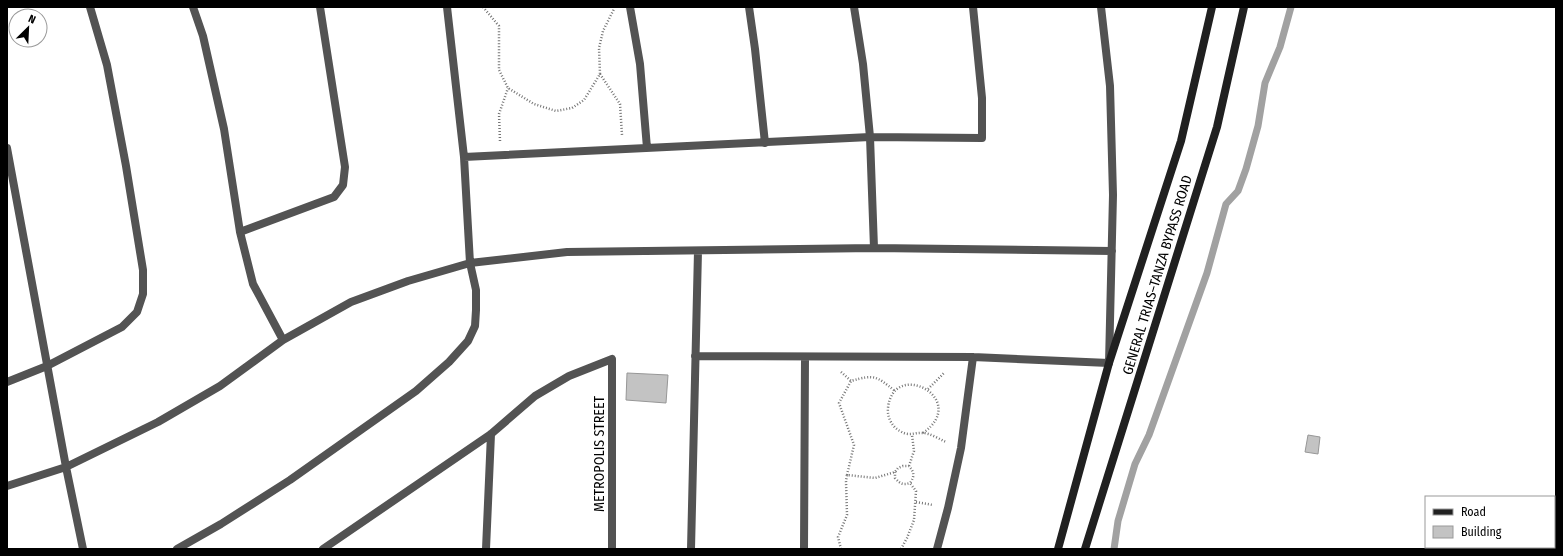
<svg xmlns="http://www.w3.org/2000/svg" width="1563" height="556" font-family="'Fira Sans Condensed',sans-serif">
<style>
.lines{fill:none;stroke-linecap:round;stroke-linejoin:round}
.stream{stroke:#a1a1a1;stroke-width:7}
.building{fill:#c3c3c3;stroke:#979797}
.path{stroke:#757575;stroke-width:2.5;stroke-dasharray:1 2;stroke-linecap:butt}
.street{stroke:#535353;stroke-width:8}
.secondary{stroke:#202020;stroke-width:8}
.labels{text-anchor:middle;stroke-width:3;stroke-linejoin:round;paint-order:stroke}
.street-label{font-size:14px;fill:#000;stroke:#fff}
</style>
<rect width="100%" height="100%" fill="#fff"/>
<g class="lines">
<path class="stream" d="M1114 549 1118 521 1135 464 1149 435 1207 273 1226 204 1238 191 1246 169 1258 126 1265 83 1280 47 1291 7"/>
</g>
<path class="building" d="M627 373 668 375 666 403 626 400Z
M1308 435 1320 437 1318 454 1305 452Z"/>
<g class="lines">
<path class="path" d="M483 7 499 26V70L508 88 534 104 556 111 572 108 584 100 600 74 599 48 603 31 614 9
M600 74 620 104 622 135
M500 141 499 114 508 88
M841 372 851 381
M928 389 944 373
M923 433C971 399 893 358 888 408 887 417 892 427 900 431 909 437 915 432 923 433 930 433 939 439 946 442
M909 466 914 451 912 435
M847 475 854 445 839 403 851 381C875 374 876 376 895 391
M916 502 933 505
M841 549 838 537 847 515 846 481 847 475 875 478 895 472 898 468 903 466H909C914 472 915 476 910 483 903 485 900 484 895 478V472
M901 549 907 538 914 520 916 491 910 483"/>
<path class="street" d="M193 7 203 36 224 129 240 232 253 284 283 340
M630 7 640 64 647 148
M749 7 755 49 765 143
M854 7 863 64 870 137 874 248
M7 148 66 467 83 549
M464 157 870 137 982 138V98L973 7
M240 232 334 197 343 185 345 167 320 7
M695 356 973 357 1109 363 1113 195 1110 86 1101 7
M7 382 47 366 122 327 137 312 143 294V270L126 166 107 65 90 7
M7 486 66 467 158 422 220 386 283 340 351 302 408 281 470 263 567 252 874 248 1112 251
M177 549 221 524 290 480 416 391 449 362 468 341 475 326 476 310V290L470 263 464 157 447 7
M323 549 491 434 535 396 569 376 612 359V549
M486 549 491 434
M691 549 698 251
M804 549 805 357
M937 549 948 508 961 448 973 357"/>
<path class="secondary" d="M1058 549 1109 363 1181 141 1212 7
M1085 549 1217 127 1244 7"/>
</g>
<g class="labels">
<g class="street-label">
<text transform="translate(1157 275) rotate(-73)" y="5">GENERAL TRIAS–TANZA BYPASS ROAD</text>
<text transform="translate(599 454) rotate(-90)" y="5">METROPOLIS STREET</text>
</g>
</g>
<rect width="1563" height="556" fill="none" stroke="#000000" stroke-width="16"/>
<rect x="1425" y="496" width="130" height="52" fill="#ffffff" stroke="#999999"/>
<rect x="1433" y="509" width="20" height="6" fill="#202020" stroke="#999999"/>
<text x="1461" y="516" font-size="12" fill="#000000">Road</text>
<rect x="1433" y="526" width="20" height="12" fill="#c3c3c3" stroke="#999999"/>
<text x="1461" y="536" font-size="12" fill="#000000">Building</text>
<g transform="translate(28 28) rotate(24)"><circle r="19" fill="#ffffff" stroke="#999999"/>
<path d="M0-3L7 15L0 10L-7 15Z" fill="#000000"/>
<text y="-6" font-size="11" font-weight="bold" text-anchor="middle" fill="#000000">N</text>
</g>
</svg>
